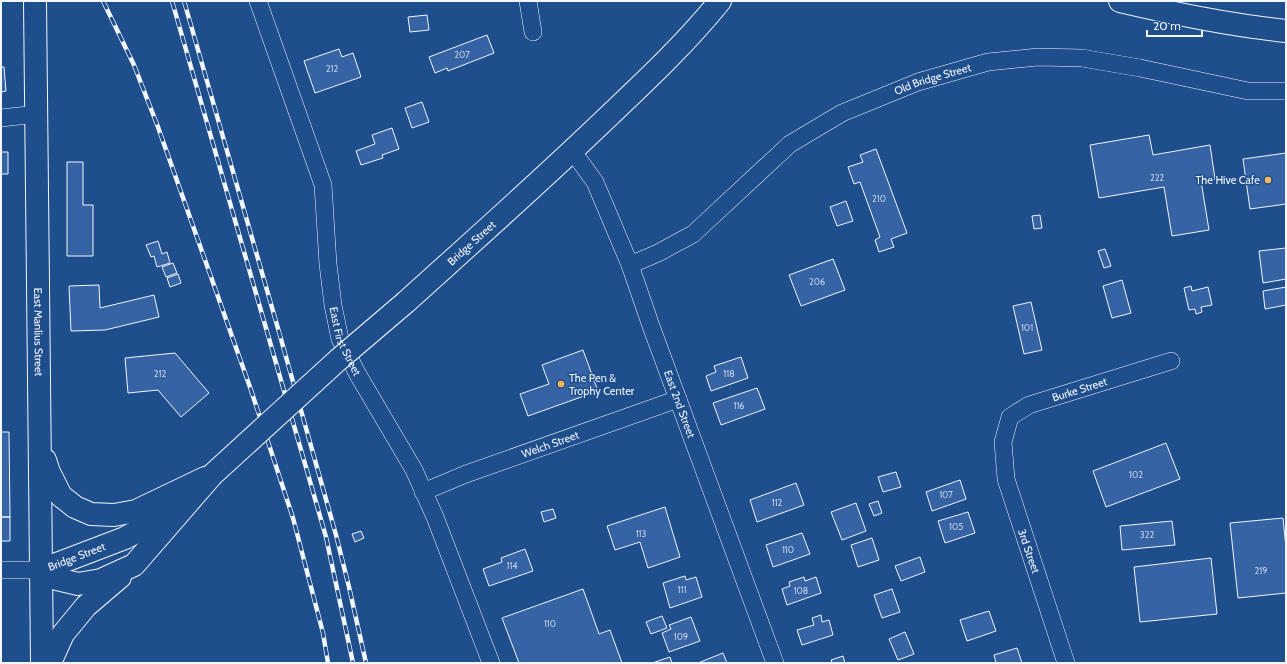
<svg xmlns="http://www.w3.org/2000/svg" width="1287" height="664" font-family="Cabin,sans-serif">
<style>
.building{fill:#3563a3;stroke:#f2f6ff}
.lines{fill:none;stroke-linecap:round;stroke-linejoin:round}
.street-casing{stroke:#f2f6ff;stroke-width:18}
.secondary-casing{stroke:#f2f6ff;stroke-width:24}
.street{stroke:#1f4e8c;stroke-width:17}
.secondary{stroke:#1f4e8c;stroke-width:22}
.rail-casing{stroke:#f2f6ff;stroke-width:4.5}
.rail{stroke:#1f4e8c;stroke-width:3;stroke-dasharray:9;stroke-linecap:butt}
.secondary-bridge-casing{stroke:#f2f6ff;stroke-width:24;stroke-linecap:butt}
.secondary-bridge{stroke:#1f4e8c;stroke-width:22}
.poi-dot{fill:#ffb74d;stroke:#1f4e8c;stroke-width:1.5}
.labels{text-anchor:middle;stroke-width:3;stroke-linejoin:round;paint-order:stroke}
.number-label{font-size:9px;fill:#c3d1e8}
.street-label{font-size:11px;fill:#f2f6ff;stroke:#1f4e8c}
.poi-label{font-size:11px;fill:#f2f6ff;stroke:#1f4e8c;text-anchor:end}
</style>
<rect width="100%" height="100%" fill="#1f4e8c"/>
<path class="building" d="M427 15 429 30 410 32 408 17Z
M487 35 494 53 448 71 447 68 435 73 429 57Z
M339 49 342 57 353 53 361 77 315 93 304 61Z
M1 67H4L6 91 1 92Z
M422 102 429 122 412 128 405 108Z
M392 128 399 149 382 155 383 158 361 165 356 151 375 144 372 135Z
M1149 135 1153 155 1210 145 1215 179 1201 181 1209 230 1172 236 1164 187 1099 198 1090 145Z
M876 149 907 233 891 239 894 247 879 252 875 240 880 237 860 182 854 184 848 167 863 162 860 155Z
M1 152H8V174H1Z
M1286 153V204L1250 209 1243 159Z
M67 162H83V205H93V256H67Z
M846 201 853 221 837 226 830 207Z
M1040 215 1042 228 1034 229 1032 216Z
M158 241 162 254 167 252 170 263 157 267 154 256 151 257 146 245Z
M1286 248V279L1263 283 1259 251Z
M1105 249 1111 266 1104 268 1098 251Z
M833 259 845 290 801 306 789 275Z
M173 263 177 273 166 277 162 267Z
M178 274 181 283 170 287 167 278Z
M1122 280 1131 313 1112 318 1103 286Z
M99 285 100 308 154 295 159 317 105 330 71 331 69 286Z
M1191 286 1192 291 1208 287 1212 305 1201 307 1202 312 1196 314 1195 309 1189 310 1184 288Z
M1286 287V305L1265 309 1263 291Z
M1031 302 1042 350 1024 354 1013 306Z
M583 350 598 391 528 416 520 394 549 384 542 365Z
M175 353 209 393 181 417 158 390 128 393 125 358Z
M741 357 748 378 711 391 706 376 716 372 714 366Z
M757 388 765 409 721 425 713 403Z
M1 432H9L10 517H1Z
M1166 443 1180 479 1106 507 1093 471Z
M896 472 901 487 883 492 878 477Z
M960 480 966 499 932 511 926 492Z
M796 483 804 505 757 522 750 500Z
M878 501 882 513 874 516 869 504Z
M856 503 866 531 842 540 831 512Z
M665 507 680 557 648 568 640 542 615 550 607 526Z
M553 509 556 518 544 522 541 512Z
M968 512 975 533 945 543 938 521Z
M1 517H10V541H1Z
M1283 518 1286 548V593L1238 598 1230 523Z
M1172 521 1175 545 1122 550 1120 526Z
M361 531 364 538 355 542 352 534Z
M802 533 810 554 773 567 766 545Z
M872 538 879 560 858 567 851 545Z
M525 549 533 571 489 586 483 569 502 562 501 558Z
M920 557 925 572 901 581 895 566Z
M1211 558 1217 614 1140 622 1134 567Z
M685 576 686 580 696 577 702 597 670 608 663 583Z
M804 577 805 581 816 577 821 593 787 605 782 589 790 586 789 582Z
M583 589 599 634 610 630 622 663H519L502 618Z
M892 589 900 612 882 618 874 595Z
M989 611 996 631 967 641 960 620Z
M821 615 822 622 829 620 833 635 802 645 797 630 814 625 812 618Z
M662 616 667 628 651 634 646 622Z
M691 617 700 641 669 652 662 633 671 629 669 625Z
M905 632 914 654 898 660 889 639Z
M1017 648 1022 663H996L994 655Z
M723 653 727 663H698Z
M843 656 845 663H832L831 660Z
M670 657 672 663H652Z"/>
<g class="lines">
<g class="street-casing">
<g id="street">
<path id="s1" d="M258 1 323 185 328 264 333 305 340 339 357 373 414 470 435 517 491 663"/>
<path d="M528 1 533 32"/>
<path d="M1 118 37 114"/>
<path id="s2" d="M570 152 579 160 595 182 630 265 651 326 775 663"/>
<path id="s3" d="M630 265 658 253 693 234 790 144 842 113 918 82 988 62 1038 57 1082 58 1140 68 1248 91H1286"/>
<path id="s4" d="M423 492 466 474 678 399"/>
<path d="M1 570H41"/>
<path id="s5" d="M1066 663 1006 479 1003 442 1010 417 1029 405 1171 361"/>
</g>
</g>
<g class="secondary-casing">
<g id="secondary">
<path id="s6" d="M35 1 42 663"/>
<path d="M1120 1C1175 14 1230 25 1286 31"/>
<path id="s7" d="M406 302C469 245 532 189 593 131 637 89 682 48 720 1"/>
<path d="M45 460 49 472 61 496 75 507 91 514 114 515 136 511 205 478"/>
<path d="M41 570 57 579 78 584 101 580 134 565 212 475"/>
<path id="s8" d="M41 570 125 538 154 522 172 507"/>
<path d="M50 663 63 634 86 606 120 577"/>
</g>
</g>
<use href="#street" class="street"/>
<use href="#secondary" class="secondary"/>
<g class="rail-casing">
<path id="rail" d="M103 1 134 65 158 127 251 390 293 518 323 633 328 663
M172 1 326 537 353 663
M184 1 279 332 336 535 349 587 366 663"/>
</g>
<use href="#rail" class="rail"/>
<g class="secondary-bridge-casing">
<path id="secondary-bridge" d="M212 475 338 360 406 302"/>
</g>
<use href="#secondary-bridge" class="secondary-bridge"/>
</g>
<g class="poi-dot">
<circle cx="1268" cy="180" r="4"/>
<circle cx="561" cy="384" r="4"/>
</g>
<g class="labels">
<g class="number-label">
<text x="462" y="58">207</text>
<text x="332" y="72">212</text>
<text x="1157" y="181">222</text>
<text x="879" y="202">210</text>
<text x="817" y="285">206</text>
<text x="1027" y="331">101</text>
<text x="160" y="377">212</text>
<text x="729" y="377">118</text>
<text x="739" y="409">116</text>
<text x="1136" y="478">102</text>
<text x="946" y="498">107</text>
<text x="777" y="506">112</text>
<text x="956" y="530">105</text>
<text x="641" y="537">113</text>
<text x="1147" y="538">322</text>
<text x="788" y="553">110</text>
<text x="512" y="569">114</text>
<text x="1261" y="574">219</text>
<text x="682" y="593">111</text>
<text x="801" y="594">108</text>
<text x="550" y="627">110</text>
<text x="681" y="640">109</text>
</g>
<g class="street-label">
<text dy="4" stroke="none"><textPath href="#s3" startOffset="360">Old Bridge Street</textPath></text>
<text dy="4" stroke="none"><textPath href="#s7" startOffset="88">Bridge Street</textPath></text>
<text dy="4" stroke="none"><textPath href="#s6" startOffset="331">East Manlius Street</textPath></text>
<text dy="4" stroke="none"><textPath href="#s1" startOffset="354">East First Street</textPath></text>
<text dy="4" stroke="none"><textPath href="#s5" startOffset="332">Burke Street</textPath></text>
<text dy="4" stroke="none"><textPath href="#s2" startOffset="277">East 2nd Street</textPath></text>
<text dy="4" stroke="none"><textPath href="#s4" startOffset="136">Welch Street</textPath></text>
<text transform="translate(1029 551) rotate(71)" y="4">3rd Street</text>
<text dy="4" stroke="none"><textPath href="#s8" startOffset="38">Bridge Street</textPath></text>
</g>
<g class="poi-label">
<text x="1260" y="184">The Hive Cafe</text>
<text x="569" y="382" text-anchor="start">The Pen &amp;<tspan x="569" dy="13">Trophy Center</tspan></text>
</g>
</g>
<rect width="1287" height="664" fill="none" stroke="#f2f6ff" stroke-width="4"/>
<path d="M1147 30v6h55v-6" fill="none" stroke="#f2f6ff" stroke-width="2"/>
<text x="1153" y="30" font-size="12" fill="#f2f6ff" stroke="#1f4e8c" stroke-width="3" paint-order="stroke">20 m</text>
</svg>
